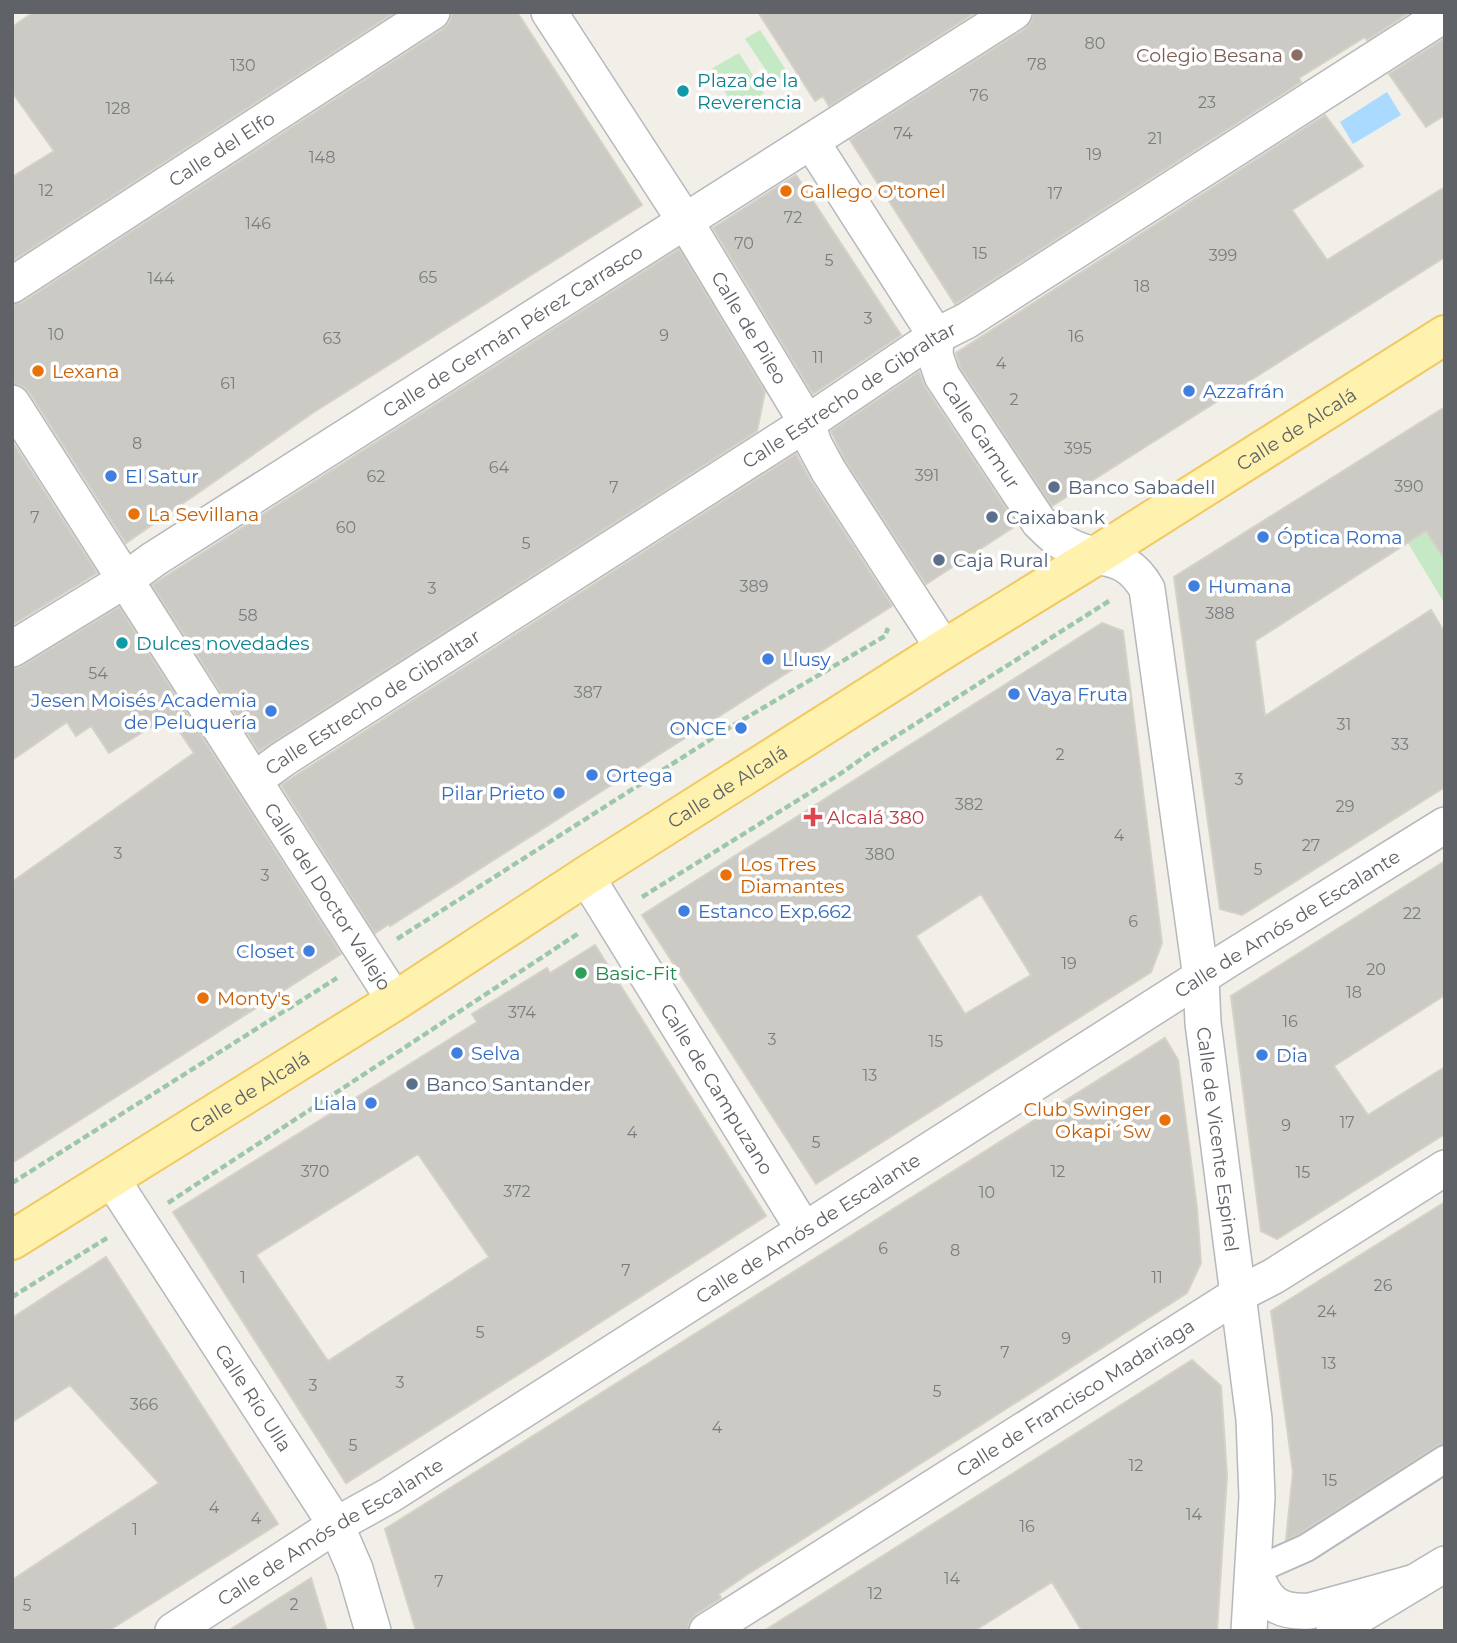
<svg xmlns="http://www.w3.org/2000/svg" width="1457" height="1643" font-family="Montserrat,sans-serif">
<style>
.green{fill:#c5e8c5}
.water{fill:#aadaff}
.building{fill:#cccac5;stroke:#d6d1c6;stroke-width:2;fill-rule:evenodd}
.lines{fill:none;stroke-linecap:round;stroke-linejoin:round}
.pedestrian-casing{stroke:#b5b8bc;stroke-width:30}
.minor-casing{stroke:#b5b8bc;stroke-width:38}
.primary-casing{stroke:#f2c960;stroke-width:42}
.path{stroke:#9cc7a9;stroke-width:4.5;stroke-dasharray:7 3.5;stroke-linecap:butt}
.pedestrian{stroke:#fff;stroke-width:26}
.minor{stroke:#fff;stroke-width:35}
.primary{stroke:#fff2af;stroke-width:38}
.education-dot{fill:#8d6e63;stroke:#fff;stroke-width:2.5}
.culture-dot{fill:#0f9aa8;stroke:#fff;stroke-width:2.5}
.food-dot{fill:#e8710a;stroke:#fff;stroke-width:2.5}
.shop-dot{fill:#3f7fe0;stroke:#fff;stroke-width:2.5}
.service-dot{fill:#5c6f8a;stroke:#fff;stroke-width:2.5}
.health-dot{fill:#e0444e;stroke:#fff;stroke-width:2.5}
.leisure-dot{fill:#2e9e5b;stroke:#fff;stroke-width:2.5}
.labels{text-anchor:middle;stroke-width:7;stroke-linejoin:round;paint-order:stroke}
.number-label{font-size:16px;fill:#7a7d7f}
.education-label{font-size:19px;fill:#785e54;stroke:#fff;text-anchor:end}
.culture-label{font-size:19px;fill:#0d838f;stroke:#fff;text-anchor:start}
.street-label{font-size:19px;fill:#5f6368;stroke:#fff}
.food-label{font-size:19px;fill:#c56008;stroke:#fff;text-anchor:start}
.shop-label{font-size:19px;fill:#366cbe;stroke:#fff;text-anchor:start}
.service-label{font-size:19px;fill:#4e5e75;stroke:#fff;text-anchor:start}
.health-label{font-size:19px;fill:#be3a42;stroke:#fff;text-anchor:start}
.leisure-label{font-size:19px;fill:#27864d;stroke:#fff;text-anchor:start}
</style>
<rect width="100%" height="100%" fill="#f1efe8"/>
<path class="green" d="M760 30 788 73 774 82 745 39Z
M739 53 764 93 736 110 711 69Z
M1411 510 1428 535 1445 524 1443 601 1394 520Z"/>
<path class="water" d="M1387 92 1401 115 1353 144 1340 122Z"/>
<path class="building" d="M34 12H395L12 261V177L54 151 12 92V27Z
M452 12H517L642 205 314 412 126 543 29 392 22 386 12 383V305L23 302 443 29 450 22Z
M758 12H976L829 106 823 96 815 101Z
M1034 12H1410L1367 40 1365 37 1299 78 1301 82 955 304 850 140 1025 29 1031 22Z
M1445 38V115L1426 127 1389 74Z
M1325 115 1363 166 1292 210 1327 260 1445 187V257L1052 506 960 367 956 353Z
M796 175 901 335 813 394 713 228Z
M679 249 765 392 757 431 259 751 152 585Z
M919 372 925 387 1017 525 926 584 845 460 831 431Z
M1445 407V560L1426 531 1255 641 1265 716 1431 610 1445 633V787L1242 915 1220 909 1174 577Z
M12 441 97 573 12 625Z
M796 454 811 481 892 606 390 926 389 924 375 933 281 785Z
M119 607 341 954 12 1163V882L194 753 169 716 109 753 91 726 76 736 67 722 12 760V669L22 666Z
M1102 623 1123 631 1162 943 1151 972 816 1184 642 915ZM981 894 1031 975 965 1014 916 936Z
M1445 861V995L1334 1066 1368 1115 1445 1067V1134L1277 1239 1261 1231 1231 996Z
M595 945 766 1216 551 1354 346 1483 173 1212 477 1022 472 1014 547 968 550 973ZM418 1154 489 1257 328 1361 256 1255Z
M1165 1038 1178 1060 1197 1208 1201 1263 1187 1293 748 1574 719 1594 721 1598 696 1614 690 1621 687 1631H416L385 1529Z
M1445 1202V1443L1437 1446 1299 1534 1286 1540 1293 1472 1271 1311Z
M106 1257 278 1524 108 1631H12V1580L159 1483 70 1385 12 1422V1318Z
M1192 1360 1221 1386 1227 1476 1217 1631H1082L1052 1582 974 1631H764Z
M311 1578 327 1631H228Z"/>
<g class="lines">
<g class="pedestrian-casing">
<path id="pedestrian" d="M1254 1571 1306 1548 1445 1459"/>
</g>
<g class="minor-casing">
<g id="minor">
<path id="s1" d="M549 12 685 221 807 423 814 444 828 470 944 649"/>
<path id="s2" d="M811 141 936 336 935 355 942 376 1039 522C1048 531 1057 540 1069 546 1102 563 1126 551 1147 589L1201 978 1203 1023 1254 1419 1257 1497 1249 1631"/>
<path id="s3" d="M12 285 432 12"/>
<path id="s4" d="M12 403 395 1001"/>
<path id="s5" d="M12 649 125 580 154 559 1014 12"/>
<path id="s6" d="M254 780 283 759 807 423 936 336 966 321 1445 14"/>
<path id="s7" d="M586 876 804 1230"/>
<path id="s8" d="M111 1178 336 1525 355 1569 373 1631"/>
<path d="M1254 1571C1266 1602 1276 1613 1310 1611L1415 1582"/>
<path id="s9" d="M173 1631 336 1525 390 1495 1229 959 1445 825"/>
<path id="s10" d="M707 1631 1237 1295 1274 1276 1445 1168"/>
<path d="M1334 1631 1445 1564"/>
</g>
</g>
<g class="primary-casing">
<g id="primary">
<path id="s11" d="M12 1240 395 1001 586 876 944 649 1097 555 1445 335"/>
</g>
</g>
<path class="path" d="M642 897 840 774 871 752 1109 601
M397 939 727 729 885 636 888 628
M12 1183 337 978
M168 1203 579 933
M12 1297 107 1238"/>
<use href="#pedestrian" class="pedestrian"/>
<use href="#minor" class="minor"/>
<use href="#primary" class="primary"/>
</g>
<circle class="education-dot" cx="1297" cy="55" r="7"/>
<g class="culture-dot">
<circle cx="683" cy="91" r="7"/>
<circle cx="122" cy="643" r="7"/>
</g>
<g class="food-dot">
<circle cx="786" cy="191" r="7"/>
<circle cx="38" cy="371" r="7"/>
<circle cx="134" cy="514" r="7"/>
<circle cx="726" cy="875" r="7"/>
<circle cx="203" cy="998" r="7"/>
<circle cx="1165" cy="1120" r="7"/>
</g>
<g class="shop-dot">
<circle cx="1189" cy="391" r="7"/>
<circle cx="111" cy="476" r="7"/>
<circle cx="1263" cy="537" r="7"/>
<circle cx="1194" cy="586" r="7"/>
<circle cx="768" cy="659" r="7"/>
<circle cx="1014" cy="694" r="7"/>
<circle cx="271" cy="711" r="7"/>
<circle cx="741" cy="728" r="7"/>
<circle cx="592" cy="775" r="7"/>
<circle cx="559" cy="793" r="7"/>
<circle cx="684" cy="911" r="7"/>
<circle cx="309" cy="951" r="7"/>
<circle cx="457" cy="1053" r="7"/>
<circle cx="1262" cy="1055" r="7"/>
<circle cx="371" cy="1103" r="7"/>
</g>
<g class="service-dot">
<circle cx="1054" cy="487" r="7"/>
<circle cx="992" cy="517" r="7"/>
<circle cx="939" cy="560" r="7"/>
<circle cx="412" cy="1084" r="7"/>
</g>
<path class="health-dot" d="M809.5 806.5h7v7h7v7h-7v7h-7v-7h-7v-7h7z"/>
<circle class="leisure-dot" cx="581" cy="973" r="7"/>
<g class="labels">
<g class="number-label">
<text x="1095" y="49">80</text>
<text x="1037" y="70">78</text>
<text x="243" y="71">130</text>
<text x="979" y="101">76</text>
<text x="1207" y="108">23</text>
<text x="118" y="114">128</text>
<text x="903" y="139">74</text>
<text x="1155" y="144">21</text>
<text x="1094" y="160">19</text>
<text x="322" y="163">148</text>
<text x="46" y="196">12</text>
<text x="1055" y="199">17</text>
<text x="793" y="223">72</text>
<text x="258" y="229">146</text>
<text x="744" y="249">70</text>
<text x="980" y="259">15</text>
<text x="1223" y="261">399</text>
<text x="829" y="266">5</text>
<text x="428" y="283">65</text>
<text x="161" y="284">144</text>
<text x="1142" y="292">18</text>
<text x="868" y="324">3</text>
<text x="56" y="340">10</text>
<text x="664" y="341">9</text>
<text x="1076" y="342">16</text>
<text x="332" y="344">63</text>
<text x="818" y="363">11</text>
<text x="1001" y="369">4</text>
<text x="228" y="389">61</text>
<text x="1014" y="405">2</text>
<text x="137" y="449">8</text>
<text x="1078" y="454">395</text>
<text x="499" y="473">64</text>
<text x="927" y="481">391</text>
<text x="376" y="482">62</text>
<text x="1409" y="492">390</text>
<text x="614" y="493">7</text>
<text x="35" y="523">7</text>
<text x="346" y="533">60</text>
<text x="526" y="549">5</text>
<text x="754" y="592">389</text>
<text x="432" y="594">3</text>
<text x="1220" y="619">388</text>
<text x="248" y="621">58</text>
<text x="98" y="679">54</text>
<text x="588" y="698">387</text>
<text x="1344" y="730">31</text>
<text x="1400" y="750">33</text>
<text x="1060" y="760">2</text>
<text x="1239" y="785">3</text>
<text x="969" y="810">382</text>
<text x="1345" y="812">29</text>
<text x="1119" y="841">4</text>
<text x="1311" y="851">27</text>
<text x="118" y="859">3</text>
<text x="880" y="860">380</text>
<text x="1258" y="875">5</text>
<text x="265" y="881">3</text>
<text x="1412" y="919">22</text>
<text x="1133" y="927">6</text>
<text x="1069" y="969">19</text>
<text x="1376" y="975">20</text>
<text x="1354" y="998">18</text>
<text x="522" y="1018">374</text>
<text x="1290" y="1027">16</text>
<text x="772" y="1045">3</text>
<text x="936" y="1047">15</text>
<text x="870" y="1081">13</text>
<text x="1347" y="1128">17</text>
<text x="1286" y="1131">9</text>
<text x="632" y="1138">4</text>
<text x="816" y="1148">5</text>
<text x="315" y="1177">370</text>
<text x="1058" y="1177">12</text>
<text x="1303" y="1178">15</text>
<text x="517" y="1197">372</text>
<text x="987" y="1198">10</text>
<text x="883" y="1254">6</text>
<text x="955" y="1256">8</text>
<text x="626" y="1276">7</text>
<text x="243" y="1283">1</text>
<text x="1157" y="1283">11</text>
<text x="1383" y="1291">26</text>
<text x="1327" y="1317">24</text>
<text x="480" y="1338">5</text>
<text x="1066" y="1344">9</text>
<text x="1005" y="1358">7</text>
<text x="1329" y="1369">13</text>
<text x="400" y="1388">3</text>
<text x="313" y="1391">3</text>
<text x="937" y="1397">5</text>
<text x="144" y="1410">366</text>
<text x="717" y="1433">4</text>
<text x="353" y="1451">5</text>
<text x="1136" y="1471">12</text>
<text x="1330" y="1486">15</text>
<text x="214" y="1513">4</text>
<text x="1194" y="1520">14</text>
<text x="256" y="1524">4</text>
<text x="1027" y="1532">16</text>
<text x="135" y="1535">1</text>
<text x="952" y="1584">14</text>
<text x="439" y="1587">7</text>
<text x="875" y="1599">12</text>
<text x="294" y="1610">2</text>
<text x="27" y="1611">5</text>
</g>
<g class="education-label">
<text x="1283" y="62">Colegio Besana</text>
</g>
<g class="culture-label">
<text x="697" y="87">Plaza de la<tspan x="697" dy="22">Reverencia</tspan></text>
<text x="136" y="650">Dulces novedades</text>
</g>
<g class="street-label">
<text dy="7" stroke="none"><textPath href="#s3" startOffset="250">Calle del Elfo</textPath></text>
<text dy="7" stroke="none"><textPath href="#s1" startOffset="374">Calle de Pileo</textPath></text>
<text dy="7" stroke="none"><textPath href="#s5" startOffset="593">Calle de Germán Pérez Carrasco</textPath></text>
<text dy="7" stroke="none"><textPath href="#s6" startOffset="709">Calle Estrecho de Gibraltar</textPath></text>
<text dy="7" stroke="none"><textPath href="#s11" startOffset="1519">Calle de Alcalá</textPath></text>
<text dy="7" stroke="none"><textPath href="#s2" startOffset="343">Calle Garmur</textPath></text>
<text dy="7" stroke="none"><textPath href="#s6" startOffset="142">Calle Estrecho de Gibraltar</textPath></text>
<text dy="7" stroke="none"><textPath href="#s11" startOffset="847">Calle de Alcalá</textPath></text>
<text dy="7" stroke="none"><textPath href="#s4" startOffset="586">Calle del Doctor Vallejo</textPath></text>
<text dy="7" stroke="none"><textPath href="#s9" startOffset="1320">Calle de Amós de Escalante</textPath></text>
<text dy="7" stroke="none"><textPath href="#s7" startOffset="250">Calle de Campuzano</textPath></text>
<text dy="7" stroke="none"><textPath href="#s11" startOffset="280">Calle de Alcalá</textPath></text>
<text dy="7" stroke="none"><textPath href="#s2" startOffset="1134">Calle de Vicente Espinel</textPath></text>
<text dy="7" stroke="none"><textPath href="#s9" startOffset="752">Calle de Amós de Escalante</textPath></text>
<text dy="7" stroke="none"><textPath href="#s10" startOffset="436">Calle de Francisco Madariaga</textPath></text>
<text dy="7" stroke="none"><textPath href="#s8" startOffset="262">Calle Río Ulla</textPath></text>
<text dy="7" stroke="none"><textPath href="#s9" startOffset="186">Calle de Amós de Escalante</textPath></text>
</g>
<g class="food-label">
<text x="800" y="198">Gallego O'tonel</text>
<text x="52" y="378">Lexana</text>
<text x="148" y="521">La Sevillana</text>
<text x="740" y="871">Los Tres<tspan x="740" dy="22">Diamantes</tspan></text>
<text x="217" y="1005">Monty's</text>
<text x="1151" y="1116" text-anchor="end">Club Swinger<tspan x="1151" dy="22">Okapi´Sw</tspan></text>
</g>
<g class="shop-label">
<text x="1203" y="398">Azzafrán</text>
<text x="125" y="483">El Satur</text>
<text x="1277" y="544">Óptica Roma</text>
<text x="1208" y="593">Humana</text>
<text x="782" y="666">Llusy</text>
<text x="1028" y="701">Vaya Fruta</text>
<text x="257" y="707" text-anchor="end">Jesen Moisés Academia<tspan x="257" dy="22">de Peluquería</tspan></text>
<text x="727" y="735" text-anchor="end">ONCE</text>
<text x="606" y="782">Ortega</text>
<text x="545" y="800" text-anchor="end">Pilar Prieto</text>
<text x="698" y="918">Estanco Exp.662</text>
<text x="295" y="958" text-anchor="end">Closet</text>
<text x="471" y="1060">Selva</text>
<text x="1276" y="1062">Dia</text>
<text x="357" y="1110" text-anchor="end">Liala</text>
</g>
<g class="service-label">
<text x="1068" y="494">Banco Sabadell</text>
<text x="1006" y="524">Caixabank</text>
<text x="953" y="567">Caja Rural</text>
<text x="426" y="1091">Banco Santander</text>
</g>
<g class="health-label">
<text x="827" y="824">Alcalá 380</text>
</g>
<g class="leisure-label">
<text x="595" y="980">Basic-Fit</text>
</g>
</g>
<rect width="1457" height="1643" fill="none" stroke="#5f6368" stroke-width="28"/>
</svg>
